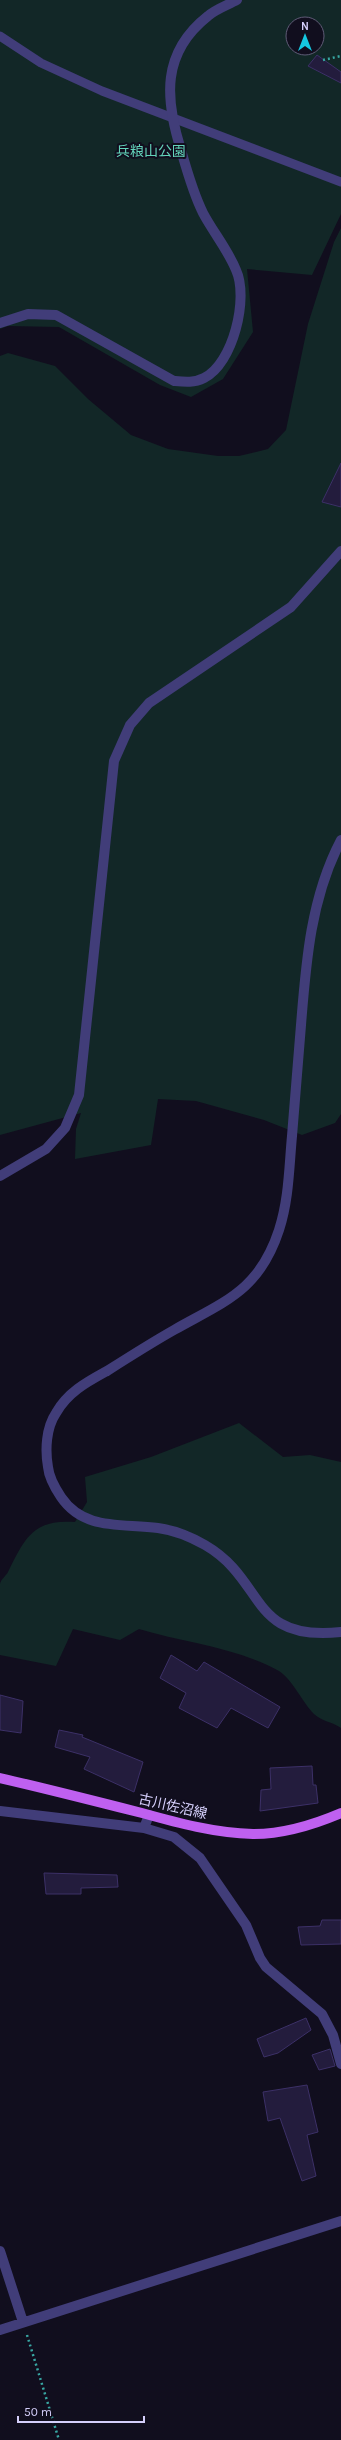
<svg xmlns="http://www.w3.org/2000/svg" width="341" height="2440" font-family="Karla,'Noto Sans JP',sans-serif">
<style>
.green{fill:#122727;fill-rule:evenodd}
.building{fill:#231c3d;stroke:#3c3067}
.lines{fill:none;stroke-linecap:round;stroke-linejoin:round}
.path{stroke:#38a6a2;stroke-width:2.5;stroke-dasharray:2 3;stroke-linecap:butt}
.lane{stroke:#413d79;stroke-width:9}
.street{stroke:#413d79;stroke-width:10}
.primary{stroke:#bf60f0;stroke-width:10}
.labels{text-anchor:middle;stroke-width:4;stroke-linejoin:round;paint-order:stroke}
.park-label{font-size:14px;fill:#63d3ba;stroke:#110e1e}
.street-label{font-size:14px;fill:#d5cffb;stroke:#110e1e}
</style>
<rect width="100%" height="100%" fill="#110e1e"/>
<path class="green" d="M0 0H341V214L312 275 247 269 253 332 223 379 191 397 160 385 59 327 8 326 0 329ZM293 24H317V48H293Z
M341 228V1114L335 1123 302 1135 264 1120 196 1101 158 1099 151 1145 75 1159 76 1129 81 1113 0 1135V356L8 353 55 366 88 399 131 435 168 449 218 456H239L268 449 286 430 308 324 334 242Z
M239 1423 283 1457 310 1455 341 1462V1728C333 1722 321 1721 314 1714 303 1703 292 1679 279 1671 236 1647 185 1643 139 1629L120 1640 73 1629 56 1666 0 1655C0 1632 0 1607 0 1584 1 1579 6 1576 8 1572 25 1538 33 1519 75 1522L87 1502 85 1477 151 1457Z"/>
<path class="building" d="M317 55 341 72V83L308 66Z
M341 463V507L322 502Z
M171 1655 197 1671 204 1662 280 1707 268 1728 231 1708 217 1728 179 1708 186 1693 160 1678Z
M0 1695 23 1701 21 1733 0 1730Z
M59 1730 83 1735 82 1737 143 1762 134 1792 84 1769 90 1757 55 1747Z
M312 1766 313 1785H316L318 1803 260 1811 261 1790 271 1789 270 1768Z
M44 1873 117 1875 118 1887 81 1888V1894H46Z
M322 1920H341V1944L301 1945 298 1927 320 1926Z
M306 2018 311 2030 278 2053 264 2057 257 2039Z
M330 2049 335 2066 319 2070 312 2055Z
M307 2085 318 2132 307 2135 316 2176 302 2181 280 2118 268 2121 263 2092Z"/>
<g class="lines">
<path class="path" d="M323 60 341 56
M27 2335 59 2440"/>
<path class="lane" d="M0 36 41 63 102 91 341 182"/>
<path class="street" d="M0 323 28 314 56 315 174 381C185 382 194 383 204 378 233 364 249 298 236 270 228 250 213 232 203 213 193 193 187 171 181 150 165 99 161 53 208 16 216 9 228 5 237 0
M341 840C311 897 306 961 301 1025 298 1062 295 1099 292 1136 289 1168 289 1199 279 1230 259 1291 225 1301 174 1330 151 1343 129 1357 107 1371 87 1382 68 1392 56 1413 46 1428 45 1450 48 1467 49 1478 55 1488 61 1497 84 1531 122 1523 158 1528 173 1530 191 1537 205 1545 267 1581 248 1642 341 1632
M0 1176 46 1149 65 1128 79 1095 114 761 130 725 149 703 291 607 341 551
M0 1811 144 1828 149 1815
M144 1828 174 1837 200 1858 246 1925 260 1958 266 1967 322 2014 333 2035 341 2064
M0 2251 23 2322
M0 2330 341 2221"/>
<path class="primary" d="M0 1778C48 1789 95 1801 142 1813 178 1823 215 1833 253 1834 284 1834 313 1825 341 1813"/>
</g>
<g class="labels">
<g class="park-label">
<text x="151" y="156">兵粮山公園</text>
</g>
<g class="street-label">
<text transform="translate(173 1806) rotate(13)" y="5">古川佐沼線</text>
</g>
</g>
<g transform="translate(305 36)"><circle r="19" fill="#110e1e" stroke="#5f5b76"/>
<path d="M0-3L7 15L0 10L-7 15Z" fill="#15c7e1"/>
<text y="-6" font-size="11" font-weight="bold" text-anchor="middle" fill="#d5cffb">N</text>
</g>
<path d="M18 2416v6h126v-6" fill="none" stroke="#d5cffb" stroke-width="2"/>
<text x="24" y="2416" font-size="12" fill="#d5cffb" stroke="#110e1e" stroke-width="3" paint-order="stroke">50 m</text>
</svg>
